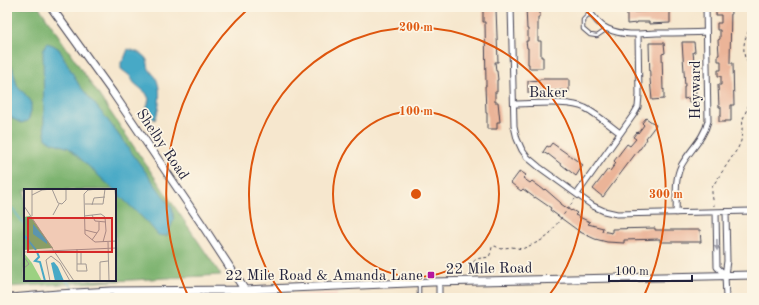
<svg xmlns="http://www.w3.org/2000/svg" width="759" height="305" font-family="'Old Standard TT',serif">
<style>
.built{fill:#f6d2c5}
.forest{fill:#7db370;stroke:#506a56;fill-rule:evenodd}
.water{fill:#47a9c6;stroke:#346680}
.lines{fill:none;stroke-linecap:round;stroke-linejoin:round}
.stream{stroke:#47a9c6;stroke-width:1.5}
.building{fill:#ebb498}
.lane-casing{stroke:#424051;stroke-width:4.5}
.street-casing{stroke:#424051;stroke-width:7}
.secondary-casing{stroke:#424051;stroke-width:9}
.path{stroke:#424051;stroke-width:1;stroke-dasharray:3 3;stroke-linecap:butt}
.lane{stroke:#fff;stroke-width:2.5}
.street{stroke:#fff;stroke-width:5}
.secondary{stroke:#fff;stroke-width:7}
.oneway{fill:#9c9ca7}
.ring{fill:none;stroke:#de560e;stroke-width:2}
.poi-dot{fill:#b5179e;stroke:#fcf5e5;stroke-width:1.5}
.labels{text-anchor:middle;stroke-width:3.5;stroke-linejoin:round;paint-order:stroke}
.street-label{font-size:15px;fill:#22223b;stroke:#fcf5e5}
.poi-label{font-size:15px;fill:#22223b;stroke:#fcf5e5;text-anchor:end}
.inset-river{fill:none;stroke:#47a9c6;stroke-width:2}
.inset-road{fill:none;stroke:#a19893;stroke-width:1}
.view{fill:#d62828;fill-opacity:0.15;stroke:#d62828;stroke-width:2}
.inset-edge{fill:none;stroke:#22223b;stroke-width:2}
.centre{fill:#de560e;stroke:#fcf5e5;stroke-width:2}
.ring-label{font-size:12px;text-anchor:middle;font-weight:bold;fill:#de560e;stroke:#fcf5e5;stroke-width:3.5;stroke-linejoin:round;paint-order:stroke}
</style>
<rect width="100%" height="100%" fill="#fcf5e5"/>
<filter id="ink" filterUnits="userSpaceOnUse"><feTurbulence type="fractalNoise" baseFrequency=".025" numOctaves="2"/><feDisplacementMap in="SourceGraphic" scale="8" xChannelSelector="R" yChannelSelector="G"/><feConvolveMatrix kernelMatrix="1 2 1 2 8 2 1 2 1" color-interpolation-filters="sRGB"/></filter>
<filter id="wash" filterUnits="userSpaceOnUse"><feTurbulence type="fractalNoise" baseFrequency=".012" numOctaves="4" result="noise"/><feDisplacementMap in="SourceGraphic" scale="16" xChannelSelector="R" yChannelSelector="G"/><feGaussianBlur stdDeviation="0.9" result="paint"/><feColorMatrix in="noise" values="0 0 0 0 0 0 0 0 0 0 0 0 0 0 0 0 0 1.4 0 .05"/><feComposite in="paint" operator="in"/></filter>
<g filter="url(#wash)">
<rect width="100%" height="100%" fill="#f6e7ce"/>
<path class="built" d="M337 293V298H265L266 296Z"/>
<path class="forest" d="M7 7H39L221 275 7 287ZM25 190H115V280H25Z"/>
<path class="water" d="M47 43 53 45 59 49 79 85 107 119 172 208 174 219 167 236 158 235C146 219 129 206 115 191V190H114L69 148 51 142 46 139 44 127 43 50Z
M128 49C135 51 143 53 147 60 148 62 148 66 149 69 151 72 153 74 155 76 162 88 160 108 155 120L150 116 146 111 149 99 146 93 134 83 130 76 121 69V62L124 59Z
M7 64 12 66 17 85 31 101V112L28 121 21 123 13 119 7 112Z"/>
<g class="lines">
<path class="stream" d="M7 202 25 225
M66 280 73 288"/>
</g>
<g id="blocks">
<path class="building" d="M526 7H540V17H538V41H541V57H543V68H529V64H528V48H527L526 41H528V29H527Z
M719 7H731L730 63H733L734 105H731V121H725V122H719V116H721V107H719L718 85H721V76H718V70H721V61H718V55H719L718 40 720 39V30H717V23H721V15H716V9H719Z
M496 9 498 62H495L496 71H497L498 80H497V92H495V102H498L500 122H497V129H487V113H486L485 86H486L485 22H483V10Z
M670 11V23L649 24V22H637V23L627 24V12Z
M682 42H694L695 52H693L694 62H695L696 102H689V98L684 99V86H685Z
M649 43H664L665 53 662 54 663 90 664 89V99L652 100 650 79Z
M540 79H569V92H563V90L553 91V92L548 93V90L538 91V92H536V93H528V81L540 80Z
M646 118 656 125 646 138 647 139 640 149H639L603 197 593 189 608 169 610 171 616 163 614 161 627 144 630 146 636 139 633 137 637 132 638 133 644 125 642 123Z
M552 143 583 165 576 176 548 154V155L543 152 547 146 549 147Z
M520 171 526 175 523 178 530 183 532 181 544 190 545 189 561 203V204L571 211 572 210 577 213 575 215 590 222 588 224 603 228 602 231 612 233V229L655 228V230H700L701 242H660V239L624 240V243L607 242 595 239 580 232 550 210 551 208 535 197V198L523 189 521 191 511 183Z"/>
</g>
</g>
<g filter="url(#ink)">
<use href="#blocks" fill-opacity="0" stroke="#424051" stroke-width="1"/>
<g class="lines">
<g class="lane-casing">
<path id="lane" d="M590 13 583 20V29L590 35 597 36 607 29
M419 298V283"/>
</g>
<g class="street-casing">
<path id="street" d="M511 7 514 126 517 139 522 150 527 157 539 167 593 206 604 211 617 214 752 211
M587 7C592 16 598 25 608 29 623 36 641 34 657 33 673 33 690 33 706 32
M514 104C532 104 570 100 585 108 597 114 609 125 620 133
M577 194 634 114 638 107 639 95 638 34
M716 212 717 267 725 275
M676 213C677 198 674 180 681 166 689 151 704 139 708 121L706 7
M439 282V298
M726 298 725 275 727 261 726 212"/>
</g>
<g class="secondary-casing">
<path id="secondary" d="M51 7 113 93 201 223 250 298
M11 298 58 294 111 291 245 290 432 282 752 275"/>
</g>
<path class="path" d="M752 26C745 35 742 46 745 58 746 61 750 65 752 69
M714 206 712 193V187L738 148 741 141 743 119 752 96
M473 268C472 256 481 259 489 257L491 252 492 247 495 246 501 249 504 248 512 247 522 249C531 245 540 242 548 236L575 199"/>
<use href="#lane" class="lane"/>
<use href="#street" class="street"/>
<use href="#secondary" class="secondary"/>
</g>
<defs><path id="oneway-solid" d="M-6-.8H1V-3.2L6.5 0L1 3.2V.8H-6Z"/></defs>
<use class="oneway" href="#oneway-solid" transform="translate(717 245) rotate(89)"/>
</g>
<g class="ring">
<circle cx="416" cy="194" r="83"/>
<path d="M285 298A167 167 0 1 1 547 298"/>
<path d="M189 298A250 250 0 0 1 249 8M583 8A250 250 0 0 1 643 298"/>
</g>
<rect class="poi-dot" x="427" y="271" width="8" height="8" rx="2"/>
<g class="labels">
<g class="street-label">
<text transform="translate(695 90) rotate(-90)" y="5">Heyward</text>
<text x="548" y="97">Baker</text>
<text transform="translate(163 144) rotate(56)" y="5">Shelby Road</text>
<text transform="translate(489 268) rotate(-1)" y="5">22 Mile Road</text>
</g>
<g class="poi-label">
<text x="423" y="280">22 Mile Road &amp; Amanda Lane</text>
</g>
</g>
<g transform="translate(24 189)">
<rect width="92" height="92" fill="#f6e7ce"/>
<path d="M0 64 8 74 18 92H0Z" fill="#9cd182"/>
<path d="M6 27 29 59 0 61V28Z" fill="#7db370"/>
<path d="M9 35 23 52V55L9 45ZM30 73 34 78 40 92H31L27 74Z" fill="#47a9c6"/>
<path class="inset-river" d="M0 46 12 61M13 63 15 68 11 72 16 73 21 92"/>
<path class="inset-road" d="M8 0V27M74 0 64 1 60 5 61 45 71 53 92 52M91 0 92 12M8 6 18 1 28 0 34 14 38 15 42 11V0M61 15H79L81 0M68 16 70 9 81 8M0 17 50 92M29 26 35 15M68 26 71 32 82 33M60 27 77 25 81 28 82 42 79 53M92 28V45M61 41 73 44M68 51 75 41V33M84 53 85 92M53 60V82H63L62 75H53M0 63 92 59M53 63H57V75M0 68 5 75 0 79M26 92 22 71 27 67 36 74 46 92M76 92V73L84 72"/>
<path class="view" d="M4 29H88V63H4Z"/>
<rect width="92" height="92" class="inset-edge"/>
</g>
<circle cx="416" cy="194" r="6" class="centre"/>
<g class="ring-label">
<text x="416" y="31">200 m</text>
<text x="416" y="115">100 m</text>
<text x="666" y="198">300 m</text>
</g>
<rect width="759" height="305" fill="none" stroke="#fcf5e5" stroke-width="24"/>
<path d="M609 275v6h83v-6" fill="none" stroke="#22223b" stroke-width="2"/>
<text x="615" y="275" font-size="12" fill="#22223b" stroke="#fcf5e5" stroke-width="3" paint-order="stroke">100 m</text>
</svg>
